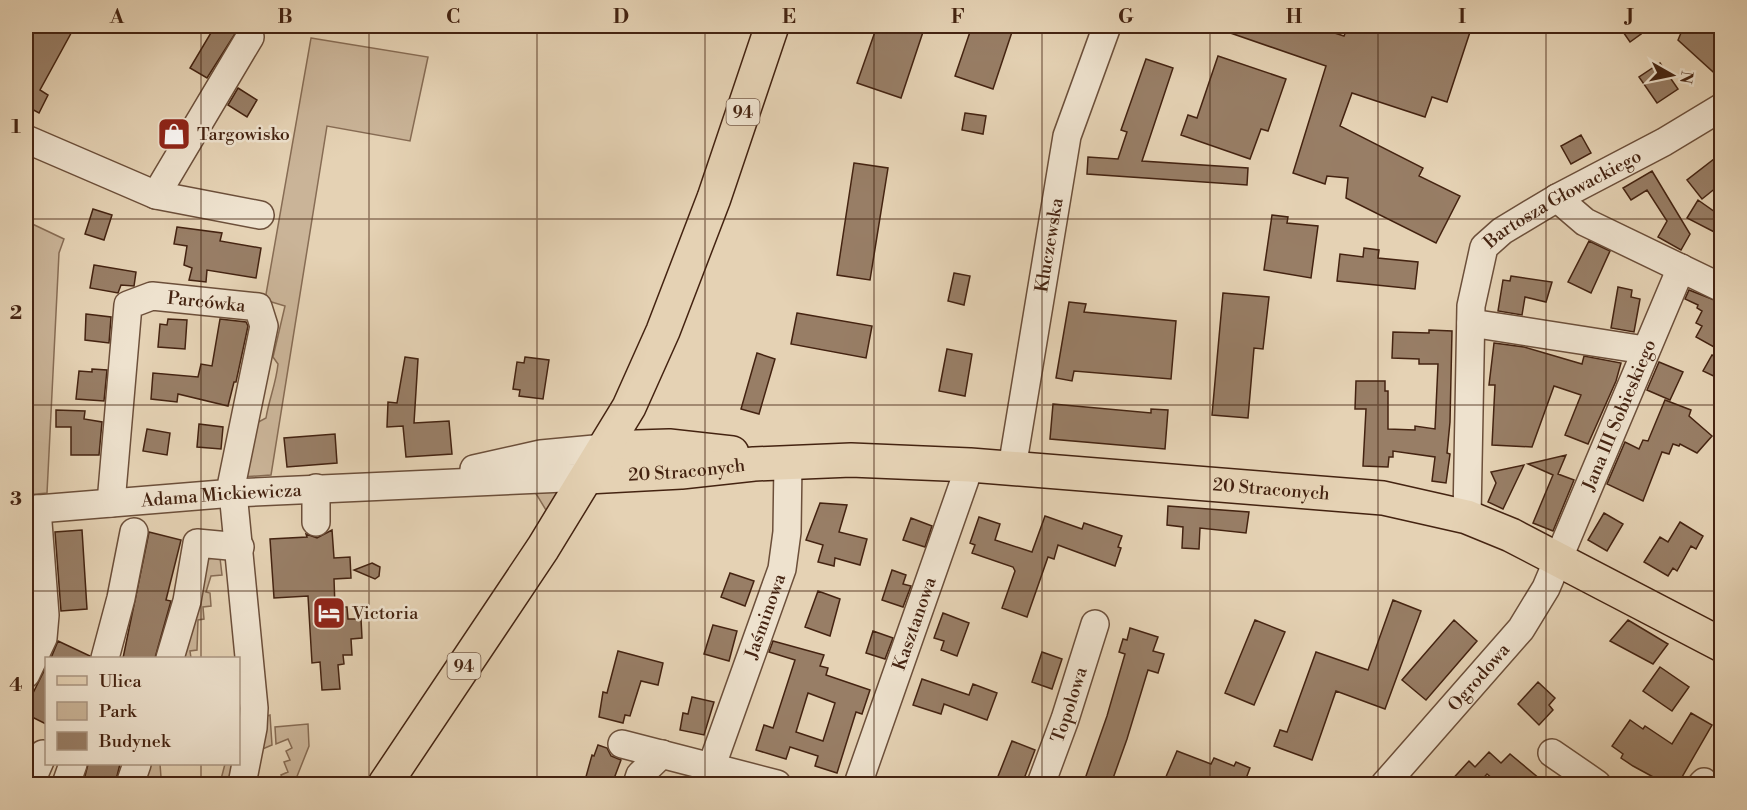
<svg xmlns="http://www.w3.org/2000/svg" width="1747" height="810" font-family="'Libre Bodoni',serif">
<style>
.green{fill:#cab498;stroke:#876c54;stroke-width:1.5}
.building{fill:#987e66;stroke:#442311;stroke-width:1.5;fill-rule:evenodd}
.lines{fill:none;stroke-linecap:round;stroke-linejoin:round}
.minor-casing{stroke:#6c4f3a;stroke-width:30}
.major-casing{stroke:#442311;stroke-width:36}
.minor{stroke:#eee2ce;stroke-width:27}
.major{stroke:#e5d2b4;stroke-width:33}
.grid{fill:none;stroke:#442311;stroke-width:1.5;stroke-opacity:0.55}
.labels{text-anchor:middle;stroke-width:5;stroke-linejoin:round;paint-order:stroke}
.shield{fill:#eee2ce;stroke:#775c4a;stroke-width:1.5}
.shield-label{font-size:16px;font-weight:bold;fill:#442311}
.poi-label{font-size:18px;fill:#442311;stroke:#eee2ce;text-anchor:start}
.street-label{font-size:18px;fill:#442311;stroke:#eee2ce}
.neatline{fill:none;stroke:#442311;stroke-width:2}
.grid-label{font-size:20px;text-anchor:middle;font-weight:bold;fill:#442311}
</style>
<rect width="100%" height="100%" fill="#e5d2b4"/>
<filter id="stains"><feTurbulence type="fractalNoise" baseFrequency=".00333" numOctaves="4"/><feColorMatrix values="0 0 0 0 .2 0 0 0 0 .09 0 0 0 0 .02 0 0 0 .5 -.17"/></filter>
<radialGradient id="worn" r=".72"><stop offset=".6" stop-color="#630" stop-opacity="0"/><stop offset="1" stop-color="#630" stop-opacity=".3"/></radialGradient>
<path class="green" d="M311 38 428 57 410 141 327 126 271 475 241 477 253 425 266 418C269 399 276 384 278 364L273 357 285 306 265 300Z
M26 221 64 239 59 253 47 493 26 495Z
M567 485 549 515 535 492Z
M202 553 220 558 222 575 211 576 206 592 210 593 211 606 203 607 204 619 198 620 197 650 190 651 191 658H177Z
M270 715 272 745 258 751 267 716Z
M308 724 309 746 294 784H285L281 775 288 772 284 762 290 760 286 751 292 748 288 739 276 744 275 727Z
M144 764H160L161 777 155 778 156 784H138Z
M225 764H235L230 782 220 783Z"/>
<path class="building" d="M26 26H75L40 90 48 95 39 113 30 108 26 116Z
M215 26H240L207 78 190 68Z
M877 26H925L901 98 857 83Z
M972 26H1014L993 89 955 76Z
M1217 26H1313L1344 36 1348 26H1472L1447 102 1432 97 1425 117 1352 93 1340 126 1423 168 1419 176 1460 196 1436 243 1346 198 1348 178 1327 176 1325 184 1293 173 1326 66 1216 28Z
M1619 26H1635L1641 34 1630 42Z
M1684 26H1722V80L1678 40Z
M1218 56 1286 79 1268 131 1261 129 1250 159 1181 135 1188 115 1197 118Z
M1146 59 1173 68 1142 161 1248 168 1247 185 1087 174 1088 157 1118 159 1127 132 1121 130Z
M1660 63 1678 89 1657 103 1639 77Z
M238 88 257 100 247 117 228 105Z
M965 113 986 116 983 134 962 130Z
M1581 135 1591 153 1571 164 1561 146Z
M1714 159 1722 168V183L1702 199 1687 180Z
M854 163 888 168 870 280 837 275Z
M1652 171 1690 234 1681 250 1658 237 1667 221 1647 190 1631 200 1623 188Z
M1698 200 1722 217V236L1687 218Z
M93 209 112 215 104 240 85 234Z
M1272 215 1288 217 1287 223 1318 226 1311 278 1264 270Z
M177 227 222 233 220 241 261 248 256 278 207 270 206 282 189 280 192 268 184 265 187 246 174 244Z
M1589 241 1610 251 1591 293 1568 282Z
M1364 248 1379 250 1378 258 1418 262 1415 289 1337 281 1340 254 1363 257Z
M94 265 136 272 134 286 121 285 118 293 90 288Z
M954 273 970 276 964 305 948 301Z
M1511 276 1552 282 1546 302 1525 297 1522 315 1498 311 1503 280 1510 281Z
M1618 287 1632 290 1631 297 1640 299 1634 332 1611 328Z
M1689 290 1722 303V333L1714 347 1696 337 1702 326 1696 323 1702 311 1697 308 1698 305 1685 299Z
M1223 293 1269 297 1263 349 1254 348 1248 418 1212 415Z
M1069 302 1086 304 1084 312 1176 321 1171 379 1074 371 1072 381 1056 378Z
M797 313 872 326 866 358 791 344Z
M86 314 111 317 109 343 85 340Z
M168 319 187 320 185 349 158 347 160 324 167 325Z
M220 319 246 322 248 326 236 382H234L228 406 178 394 177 402 151 399 153 373 198 377 201 364 212 366Z
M1429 330 1452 331 1450 422 1447 453 1450 454 1446 483 1432 481 1435 457 1393 451V457H1389L1388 467 1363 466 1366 409H1355L1356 381H1385V391H1388V429L1415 430V426L1435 429 1438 364H1419V359L1392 358 1393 332 1429 333Z
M1494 343 1524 347 1582 364 1584 356 1621 363 1616 381 1588 444 1565 435 1581 395 1554 386 1532 447 1492 445 1495 385H1489Z
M947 349 972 354 965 396 939 391Z
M757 353 775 359 759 414 741 409Z
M1712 355 1722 360V380L1703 371Z
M405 357 418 359 414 423 449 421 452 454 406 457 403 426 387 427 388 402 397 403Z
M525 357 549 360 543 399 519 396 520 390 513 389 517 362 524 363Z
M1659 362 1683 372 1670 400 1647 390Z
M92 369 107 370 104 401 76 399 79 371 92 372Z
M1665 400 1691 410 1689 416 1712 436 1697 453 1680 444 1679 446 1673 444 1669 454 1662 452 1643 501 1607 484 1625 442 1639 449 1643 440 1648 441Z
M1053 404 1151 413V409L1168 410 1165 449 1050 439Z
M56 410 85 411 84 419 102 422 99 455H71V427H56Z
M199 424 223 427 221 449 197 447Z
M147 429 170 433 167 455 143 451Z
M335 434 337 463 287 467 284 438Z
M1566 455 1558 474 1574 480 1553 531 1533 523 1553 475 1528 464Z
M1524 465 1503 509 1488 502 1496 483 1491 472Z
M820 503 847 505 839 532 867 539 860 565 835 558 834 566 818 562 823 545 806 540Z
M1168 506 1249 512 1246 533 1200 528 1199 549 1182 548 1183 527 1167 525Z
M1604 513 1623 524 1607 551 1588 540Z
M1045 516 1082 529 1084 523 1122 536 1118 547 1121 548 1115 566 1058 545 1054 559 1048 557 1027 617 1002 608 1015 571 1013 567 972 553 975 545 970 543 979 517 1000 524 995 540 1032 552Z
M911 518 932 526 925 547 903 540Z
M1680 522 1703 536 1696 549 1691 546 1677 571 1673 568 1668 576 1644 562 1660 537 1668 542Z
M82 530 87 609 61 611 55 532Z
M332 530 334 558 350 557 351 578 334 579 335 607H347L348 619H361L362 638 351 639 352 655H343L344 664 338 665 340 689 322 690 320 662 312 663 308 596 274 598 270 539 307 537 306 534 317 538Z
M149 532 181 540 166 600 171 601 155 658H123Z
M372 563 380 567 379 576 375 579 354 570Z
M892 570 906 575 903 584 911 586 903 607 882 600Z
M730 573 754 581 745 606 721 597Z
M818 591 840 599 830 636 805 627Z
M1393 600 1421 611 1385 709 1336 691 1312 760 1274 746 1280 730 1287 732 1316 652 1368 670Z
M943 613 969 623 957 656 941 650 944 641 934 638Z
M1255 620 1285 632 1254 705 1225 693Z
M1454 620 1477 641 1426 700 1402 680Z
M1628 620 1668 644 1653 664 1610 641Z
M713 625 737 631 729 661 704 654Z
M1130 628 1158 637 1153 651 1164 654 1158 673 1148 670 1127 739 1111 784H1109L1086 776 1107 716 1125 654 1119 652 1123 639 1127 640Z
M873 631 893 638 885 659 866 653Z
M58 641 90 656V658H51Z
M773 641 824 655 820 666 828 668 826 675 870 690 862 714 856 712 837 773 815 766 818 756 790 747 786 759 756 750 764 725 773 728 795 660 769 652ZM808 693 835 703 823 741 796 732Z
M618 651 663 663 658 685 641 681 630 716 625 715 623 723 599 717 603 692 607 693Z
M1042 652 1062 659 1052 689 1032 682Z
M46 667V724L26 714V707Z
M1660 667 1689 687 1672 711 1643 691Z
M922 679 969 695 973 684 997 693 987 720 944 704 941 714 913 705Z
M1538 682 1555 698 1549 705 1553 710 1539 725 1518 704Z
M692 697 714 702 704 735 680 730 683 713 688 714Z
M1691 713 1712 725 1678 784H1666L1633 766 1621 758 1623 754 1612 746 1630 720 1643 729 1645 726 1672 744Z
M1012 741 1035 750 1022 784H995Z
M598 745 607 748 611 756 621 760 612 784H584L592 755 594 756Z
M1177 751 1211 764 1214 758 1234 766 1236 762 1250 768 1244 784H1179L1165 779Z
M1489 752 1501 763 1510 754 1546 784H1499L1487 774 1478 784H1448L1469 761 1475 767Z
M88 764H120L115 784H83Z"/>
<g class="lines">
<g class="minor-casing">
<g id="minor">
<path d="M26 139 156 195 260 215"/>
<path d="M156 195 250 37"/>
<path d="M1557 198 1585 222 1722 288"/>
<path d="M1471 323 1645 350"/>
<path id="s1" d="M1012 468 1067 136 1107 26"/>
<path d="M474 469 541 454 605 448"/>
<path d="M316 488V522"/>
<path id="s2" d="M111 503 128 305 152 296 258 307 264 326 232 482 254 708 253 728 242 784"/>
<path id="s3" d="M26 510 234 493 587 477"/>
<path id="s4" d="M1467 517 1471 306 1484 247 1502 231 1557 198 1664 142 1722 107"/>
<path d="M105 658 121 598 134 532"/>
<path d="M170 658 187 601 197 543 240 547"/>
<path d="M26 674 43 638 45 615 37 509"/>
<path d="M622 744 777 784"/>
<path d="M1552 753 1597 784"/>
<path id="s5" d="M712 765 782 569 787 532 788 462"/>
<path d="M30 784 43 754"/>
<path d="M66 784 73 764"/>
<path d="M130 784 137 764"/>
<path d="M637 784 640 775 662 754"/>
<path id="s6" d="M858 784 970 465"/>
<path id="s7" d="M1041 784 1065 719 1095 624"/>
<path id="s8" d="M1385 784 1521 629 1546 588 1681 268"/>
<path d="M1702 784 1704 782"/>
</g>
</g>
<g class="major-casing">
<g id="major">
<path d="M605 448 669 446 732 453"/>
<path id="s9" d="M587 477 681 472 754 464 851 460 970 465 1383 498 1467 517 1511 535 1722 645"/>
<path d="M385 784 543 548 629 407 663 331 714 198 772 26"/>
</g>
</g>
<use href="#minor" class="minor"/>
<use href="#major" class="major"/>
</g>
<path class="grid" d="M201 26V658M369 26V784M537 26V784M705 26V784M874 26V784M1042 26V784M1210 26V784M1378 26V784M1546 26V784M26 219H1722M26 405H1722M26 591H1722M201 764V784"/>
<defs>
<g id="shop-square" transform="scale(1.725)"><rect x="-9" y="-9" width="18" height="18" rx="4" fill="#8f2418" stroke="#eee2ce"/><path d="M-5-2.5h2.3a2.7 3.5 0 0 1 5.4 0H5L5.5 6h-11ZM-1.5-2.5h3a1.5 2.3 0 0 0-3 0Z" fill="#fff"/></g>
<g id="hotel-square" transform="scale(1.725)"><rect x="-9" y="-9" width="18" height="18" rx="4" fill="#8f2418" stroke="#eee2ce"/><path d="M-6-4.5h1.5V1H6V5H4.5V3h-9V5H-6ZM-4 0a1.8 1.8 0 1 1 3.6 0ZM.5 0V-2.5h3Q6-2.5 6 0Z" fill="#fff"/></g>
</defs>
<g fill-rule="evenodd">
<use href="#shop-square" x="174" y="134"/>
<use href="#hotel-square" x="329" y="613"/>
</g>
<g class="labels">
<g class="shield">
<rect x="726.5" y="99" width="33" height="26" rx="4.5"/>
<rect x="447.5" y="653" width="33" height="26" rx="4.5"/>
</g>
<g class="shield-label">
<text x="743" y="118">94</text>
<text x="464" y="672">94</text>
</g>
<g class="poi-label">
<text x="197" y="140">Targowisko</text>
<text x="352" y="619">Victoria</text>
</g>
<g class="street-label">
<text dy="6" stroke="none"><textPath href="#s4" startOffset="364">Bartosza Głowackiego</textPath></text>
<text dy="6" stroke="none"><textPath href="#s1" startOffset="226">Kluczewska</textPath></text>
<text dy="6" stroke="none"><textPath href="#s2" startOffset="279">Parcówka</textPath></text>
<text dy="6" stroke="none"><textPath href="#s8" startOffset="442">Jana III Sobieskiego</textPath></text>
<text dy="6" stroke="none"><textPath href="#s9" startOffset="100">20 Straconych</textPath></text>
<text dy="6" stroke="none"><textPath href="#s9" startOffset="686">20 Straconych</textPath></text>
<text dy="6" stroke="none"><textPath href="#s3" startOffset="196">Adama Mickiewicza</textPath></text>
<text dy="6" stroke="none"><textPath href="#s5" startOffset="158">Jaśminowa</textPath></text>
<text dy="6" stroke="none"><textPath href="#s6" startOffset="170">Kasztanowa</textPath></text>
<text dy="6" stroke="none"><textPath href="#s8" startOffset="142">Ogrodowa</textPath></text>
<text dy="6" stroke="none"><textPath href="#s7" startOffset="84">Topolowa</textPath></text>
</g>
</g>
<rect width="1747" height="810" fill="none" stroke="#e5d2b4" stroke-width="66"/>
<rect x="45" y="657" width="195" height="108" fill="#eee2ce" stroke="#aa9682" stroke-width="1.5"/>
<rect x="57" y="676" width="30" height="9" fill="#e5d2b4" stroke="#aa9682" stroke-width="1.5"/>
<text x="99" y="687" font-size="18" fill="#442311">Ulica</text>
<rect x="57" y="702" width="30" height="18" fill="#cab498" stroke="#aa9682" stroke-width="1.5"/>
<text x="99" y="717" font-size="18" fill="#442311">Park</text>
<rect x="57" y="732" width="30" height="18" fill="#987e66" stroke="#aa9682" stroke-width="1.5"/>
<text x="99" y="747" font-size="18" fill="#442311">Budynek</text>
<g transform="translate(1672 75) rotate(99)" stroke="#eee2ce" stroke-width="4.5" paint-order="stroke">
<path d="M0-4.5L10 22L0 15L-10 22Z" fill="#442311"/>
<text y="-9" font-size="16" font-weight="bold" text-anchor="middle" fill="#442311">N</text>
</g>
<rect x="33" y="33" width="1681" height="744" class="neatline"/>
<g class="grid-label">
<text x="117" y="23">A</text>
<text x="285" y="23">B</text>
<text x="453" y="23">C</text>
<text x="621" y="23">D</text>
<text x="789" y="23">E</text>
<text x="958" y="23">F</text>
<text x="1126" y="23">G</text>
<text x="1294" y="23">H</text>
<text x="1462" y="23">I</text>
<text x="1630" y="23">J</text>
<text x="16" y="133">1</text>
<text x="16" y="319">2</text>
<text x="16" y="505">3</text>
<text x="16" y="691">4</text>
</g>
<rect width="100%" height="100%" filter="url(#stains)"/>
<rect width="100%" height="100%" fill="url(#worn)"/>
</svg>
